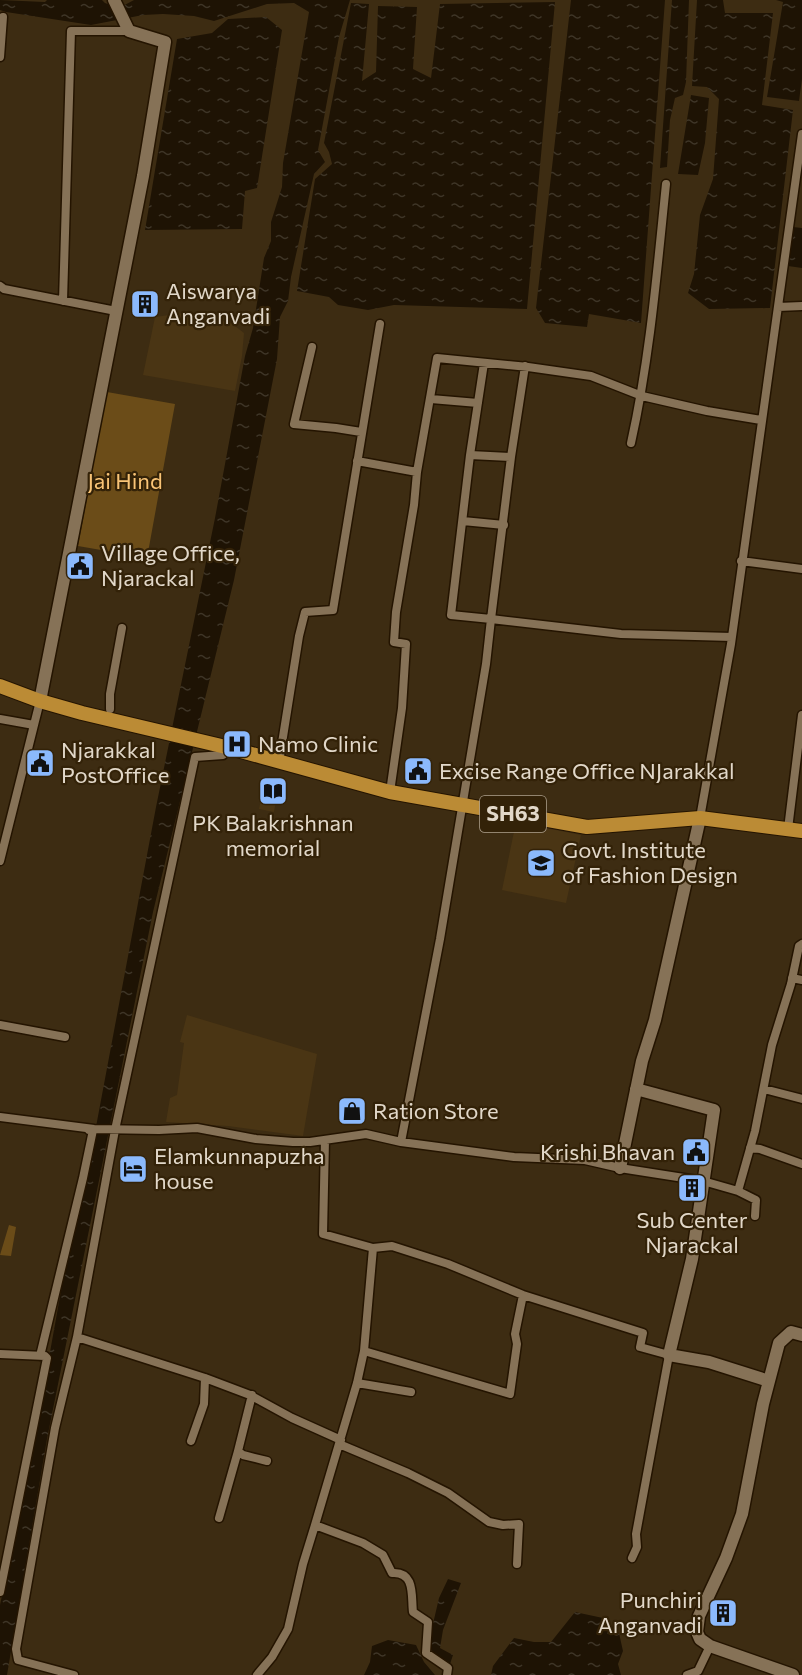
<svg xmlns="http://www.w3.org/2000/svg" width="802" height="1675" font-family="Commissioner,sans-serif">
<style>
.built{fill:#4a3514}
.green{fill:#6b4c18}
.water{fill:url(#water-ripples)}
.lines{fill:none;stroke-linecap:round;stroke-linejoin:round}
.street-casing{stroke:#241400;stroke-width:11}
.secondary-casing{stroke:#241400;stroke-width:15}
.primary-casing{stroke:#241400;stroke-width:16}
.street{stroke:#867257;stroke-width:8}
.secondary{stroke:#867257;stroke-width:12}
.primary{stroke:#bb8b35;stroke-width:14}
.labels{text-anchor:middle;stroke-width:4.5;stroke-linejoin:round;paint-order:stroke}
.shield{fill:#332208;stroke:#aea18f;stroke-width:1.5}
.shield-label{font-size:21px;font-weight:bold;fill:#e2d8c9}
.poi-label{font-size:22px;fill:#e2d8c9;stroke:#332208;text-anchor:start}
.park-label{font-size:22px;fill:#f9c476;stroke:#332208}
</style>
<defs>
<pattern id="water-ripples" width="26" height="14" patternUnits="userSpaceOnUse" patternTransform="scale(1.5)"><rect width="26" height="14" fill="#1e1304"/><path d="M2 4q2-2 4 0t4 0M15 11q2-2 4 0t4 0" fill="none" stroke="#3e3527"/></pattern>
</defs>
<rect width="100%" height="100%" fill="#3d2c12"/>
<path class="built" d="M184 313 231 323 244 333 242 356 235 391 143 375 155 317Z
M265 781 279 784 274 812 259 809Z
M516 822 581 835 566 903 502 890Z
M187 1015 317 1054 303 1136 228 1126 166 1122 170 1098 177 1095 184 1043 180 1042Z"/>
<path class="green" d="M107 392 175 404 147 558 78 546Z
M9 1225 16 1227 11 1256 0 1255Z"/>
<path class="water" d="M0 0 45 2 47 0H102L105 3 119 8 134 0H350L339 37 318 150 325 162 314 174 291 277 288 301 280 317 277 359 234 580 153 912 47 1439 7 1675H0V1605L34 1441 66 1263 89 1164 156 807 215 518 245 356 253 328 264 258 271 241V222L282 187 283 163 309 12 294 3 267 4 214 21 194 16 163 14 143 15 91 25 6 12 0 10Z
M571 0H665L641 323 589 314 587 327 545 323 536 308Z
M672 0H689L686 82 683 95 675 98 670 120 667 167 660 168Z
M697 0H723L725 13H773L762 105 793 110 770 308 709 309 688 293 694 274 700 215 713 179 719 99 707 87 692 86Z
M776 0H802V79L799 101 767 97 783 2Z
M555 2 527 309 394 305 368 310 338 305 329 297 297 291 315 179 332 164 329 152 324 143 351 3 369 4 362 81 376 72 378 6 417 7 413 69 431 78 440 4Z
M266 17 282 30 257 188 245 191 242 229 145 230 177 39 212 33 228 19Z
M691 95 709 98 705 143 698 175 678 174Z
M793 227 802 228V268L788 266Z
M448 1579 461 1583 443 1630 440 1648 453 1655 450 1664 435 1655 428 1645 439 1598Z
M575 1612 603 1618 619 1633 623 1651 618 1664 621 1675H491L493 1666 514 1638 534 1642H551Z
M388 1640 416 1645 424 1662 435 1675H364L370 1662 372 1646Z"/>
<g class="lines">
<g class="street-casing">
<path id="street" d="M0 57 3 17
M0 286 4 289 116 311
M63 301 71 31H129
M778 307 802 306
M312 347 294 424 336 428 361 432
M484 363 470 455 451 615 491 619 511 457 525 366
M431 399 478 403
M631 443C650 358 657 271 666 184
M470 455 511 457
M357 461 417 472
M463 521 504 525
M741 561 802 569
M110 709V694L122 628
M0 719 34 725
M230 748 223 755 195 757 115 1130 77 1337 205 1378 250 1395 292 1418 341 1440
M279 762 299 636 305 612 333 610 380 324
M390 792 402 708 406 644 394 642 396 612 414 505 417 472 437 358 528 367 591 376 642 396 707 411 761 420
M700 818 731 644 802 134
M788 829 802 715
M0 861 40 701
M792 978 802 980
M0 1025 65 1037
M764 1089 802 1099
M0 1117 94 1129 159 1130 197 1128 256 1139 293 1142H310L366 1134 401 1142 514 1157 585 1160 620 1168 703 1181 738 1191 756 1200 755 1216
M325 1140 323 1234 373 1248 364 1351 357 1383 315 1525 363 1543 383 1555 392 1573C416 1571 411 1598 413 1612L428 1622 426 1653 448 1668 447 1675
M401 1142 440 939 486 664 491 619 621 634 732 637
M750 1148 760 1149 802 1164
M738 1191 755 1131 772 1045 791 984 799 946 802 944
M373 1248 392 1246 448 1264 523 1295 643 1333 640 1347 669 1355 636 1534 637 1547 632 1558
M364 1351 510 1394 517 1344 515 1334 523 1295
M0 1354 45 1356 47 1358 0 1592
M40 1356 83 1178 93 1130H89
M357 1383 411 1392
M252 1395 238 1451 243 1455 267 1461
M191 1441 204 1404 205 1378
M339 1444 408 1473 448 1493 489 1522 503 1525 519 1524 517 1564
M219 1518 238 1451
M74 1675 18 1660 16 1649 55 1428 77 1337
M257 1675 272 1657 288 1629 303 1564 315 1525
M687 1675 698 1671 710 1646"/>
</g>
<g class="secondary-casing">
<path id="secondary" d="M40 701 143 176 165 42 129 31 114 0
M636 1089 714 1110 692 1259 669 1355 709 1362 769 1381
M620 1168 642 1061 655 1020 700 818
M793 1675 710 1646 700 1639 697 1632 699 1616 726 1558 742 1514 763 1404 779 1343 791 1332 802 1335"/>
</g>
<g class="primary-casing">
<path id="primary" d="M0 686 40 701 82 713 230 748 390 792 587 827 700 818 802 831"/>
</g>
<use href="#street" class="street"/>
<use href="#secondary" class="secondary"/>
<use href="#primary" class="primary"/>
</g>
<defs>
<g id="building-square" transform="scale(1.5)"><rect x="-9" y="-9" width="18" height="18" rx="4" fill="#8bb9fc" stroke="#332208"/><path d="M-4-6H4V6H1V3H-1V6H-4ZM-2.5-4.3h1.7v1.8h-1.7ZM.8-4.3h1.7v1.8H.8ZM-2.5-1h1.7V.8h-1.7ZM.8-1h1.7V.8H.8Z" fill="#111"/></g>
<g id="civic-square" transform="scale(1.5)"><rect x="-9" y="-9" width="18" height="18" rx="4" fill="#8bb9fc" stroke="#332208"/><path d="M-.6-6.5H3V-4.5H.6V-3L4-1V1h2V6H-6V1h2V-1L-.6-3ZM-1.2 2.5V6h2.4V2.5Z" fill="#111"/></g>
<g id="hospital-square" transform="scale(1.5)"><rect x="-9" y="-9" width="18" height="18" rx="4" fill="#8bb9fc" stroke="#332208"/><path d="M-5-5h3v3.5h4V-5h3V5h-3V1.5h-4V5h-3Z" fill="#111"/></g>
<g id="library-square" transform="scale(1.5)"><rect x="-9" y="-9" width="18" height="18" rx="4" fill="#8bb9fc" stroke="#332208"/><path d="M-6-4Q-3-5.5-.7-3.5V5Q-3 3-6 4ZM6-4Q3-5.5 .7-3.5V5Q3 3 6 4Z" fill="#111"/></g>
<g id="university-square" transform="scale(1.5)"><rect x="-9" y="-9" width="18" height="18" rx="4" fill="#8bb9fc" stroke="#332208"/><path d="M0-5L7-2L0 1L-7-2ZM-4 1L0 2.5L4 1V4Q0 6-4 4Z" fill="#111"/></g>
<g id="shop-square" transform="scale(1.5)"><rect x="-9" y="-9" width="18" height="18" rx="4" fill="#8bb9fc" stroke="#332208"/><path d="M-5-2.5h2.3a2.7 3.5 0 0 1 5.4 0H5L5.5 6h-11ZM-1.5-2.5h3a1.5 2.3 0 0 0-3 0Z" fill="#111"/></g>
<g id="hotel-square" transform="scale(1.5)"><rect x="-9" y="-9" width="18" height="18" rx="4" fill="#8bb9fc" stroke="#332208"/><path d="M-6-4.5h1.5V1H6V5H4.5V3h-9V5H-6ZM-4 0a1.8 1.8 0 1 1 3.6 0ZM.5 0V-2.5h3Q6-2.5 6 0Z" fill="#111"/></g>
</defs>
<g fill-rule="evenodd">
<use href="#building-square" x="145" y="304"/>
<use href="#civic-square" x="80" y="566"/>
<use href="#hospital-square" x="237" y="744"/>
<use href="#civic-square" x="40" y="763"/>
<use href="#civic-square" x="418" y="771"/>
<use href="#library-square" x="273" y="791"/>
<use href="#university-square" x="541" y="863"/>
<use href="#shop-square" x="352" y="1111"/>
<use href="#civic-square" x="696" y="1152"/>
<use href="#hotel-square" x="133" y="1169"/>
<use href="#building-square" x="692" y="1188"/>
<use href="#building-square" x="723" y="1613"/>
</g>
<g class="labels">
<rect class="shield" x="480" y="796" width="66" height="36" rx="4.5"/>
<g class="shield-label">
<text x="513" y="821">SH63</text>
</g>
<g class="poi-label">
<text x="166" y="299">Aiswarya<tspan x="166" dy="25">Anganvadi</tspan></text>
<text x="101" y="561">Village Office,<tspan x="101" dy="25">Njarackal</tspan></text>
<text x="258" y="752">Namo Clinic</text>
<text x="61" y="758">Njarakkal<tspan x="61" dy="25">PostOffice</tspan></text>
<text x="439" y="779">Excise Range Office NJarakkal</text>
<text x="273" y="831" text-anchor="middle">PK Balakrishnan<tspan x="273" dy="25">memorial</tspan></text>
<text x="562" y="858">Govt. Institute<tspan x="562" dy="25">of Fashion Design</tspan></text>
<text x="373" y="1119">Ration Store</text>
<text x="675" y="1160" text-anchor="end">Krishi Bhavan</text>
<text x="154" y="1164">Elamkunnapuzha<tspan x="154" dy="25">house</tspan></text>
<text x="692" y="1228" text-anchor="middle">Sub Center<tspan x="692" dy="25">Njarackal</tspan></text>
<text x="702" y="1608" text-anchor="end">Punchiri<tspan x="702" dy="25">Anganvadi</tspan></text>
</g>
<g class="park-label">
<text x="125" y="489">Jai Hind</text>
</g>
</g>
</svg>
